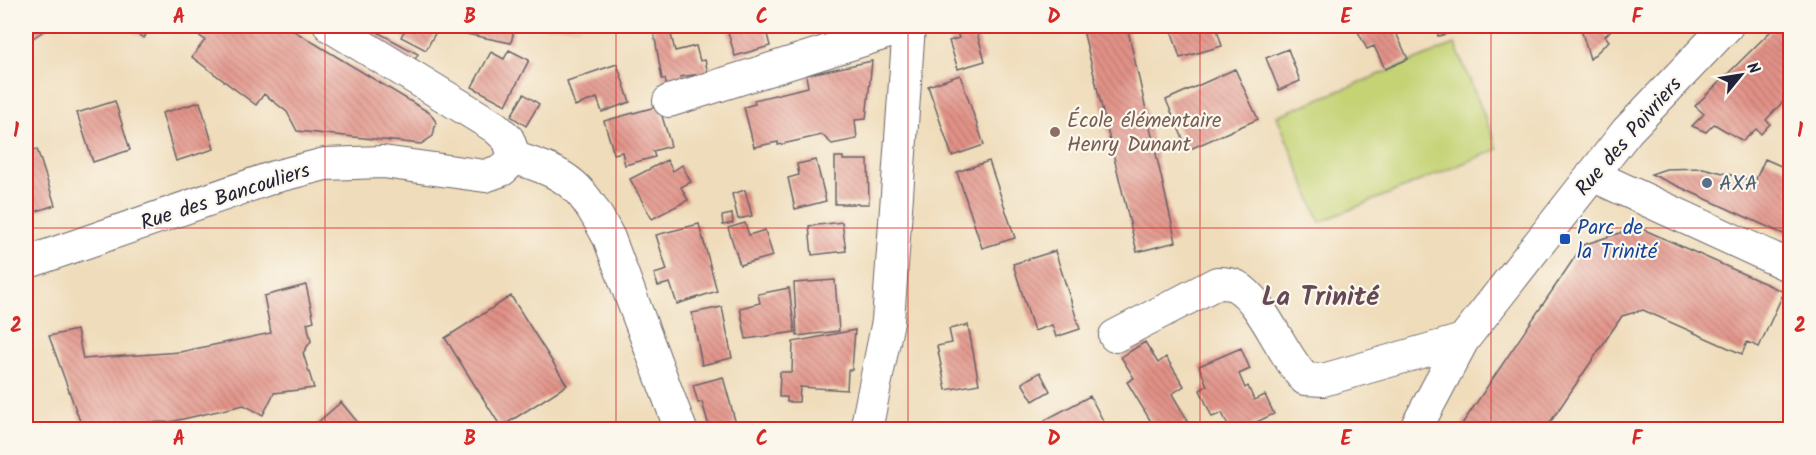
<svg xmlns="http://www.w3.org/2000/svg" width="1816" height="455" font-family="Kalam,sans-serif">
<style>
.grass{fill:#c5d374;stroke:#747a58;stroke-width:1.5}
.building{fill:url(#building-back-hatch)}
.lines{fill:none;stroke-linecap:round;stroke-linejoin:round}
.minor-casing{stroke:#6a6367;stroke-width:34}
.minor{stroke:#fff;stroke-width:32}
.grid{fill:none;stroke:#d62828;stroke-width:1.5;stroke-opacity:0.55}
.education-dot{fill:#8d6e63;stroke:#fbf7ec;stroke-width:2}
.service-dot{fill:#5c6f8a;stroke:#fbf7ec;stroke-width:2}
.transit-dot{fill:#1a4fb4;stroke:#fbf7ec;stroke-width:2}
.labels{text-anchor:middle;stroke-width:4.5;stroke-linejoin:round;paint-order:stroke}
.education-label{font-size:21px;fill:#785e54;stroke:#fbf7ec;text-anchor:start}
.street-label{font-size:21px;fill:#22223b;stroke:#fbf7ec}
.service-label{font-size:21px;fill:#4e5e75;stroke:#fbf7ec;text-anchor:start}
.transit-label{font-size:21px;fill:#164399;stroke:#fbf7ec;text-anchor:start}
.district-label{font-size:27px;font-weight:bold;fill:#654956;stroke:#fbf7ec}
.neatline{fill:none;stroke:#d62828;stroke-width:2}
.grid-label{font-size:20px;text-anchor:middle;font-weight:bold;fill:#d62828}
</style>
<defs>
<pattern id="building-back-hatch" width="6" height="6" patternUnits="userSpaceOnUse" patternTransform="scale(1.5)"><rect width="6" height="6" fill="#e29287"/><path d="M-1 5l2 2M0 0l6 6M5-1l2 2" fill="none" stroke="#b77770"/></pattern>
</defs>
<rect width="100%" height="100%" fill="#fbf7ec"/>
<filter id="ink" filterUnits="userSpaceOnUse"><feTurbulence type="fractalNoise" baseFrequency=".0167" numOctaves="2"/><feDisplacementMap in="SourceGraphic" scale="12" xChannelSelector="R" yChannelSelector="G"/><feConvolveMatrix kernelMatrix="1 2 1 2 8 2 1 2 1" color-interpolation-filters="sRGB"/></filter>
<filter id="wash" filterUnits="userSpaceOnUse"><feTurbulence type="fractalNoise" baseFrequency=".008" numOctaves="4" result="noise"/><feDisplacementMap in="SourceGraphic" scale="24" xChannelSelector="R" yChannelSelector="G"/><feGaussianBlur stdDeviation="1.35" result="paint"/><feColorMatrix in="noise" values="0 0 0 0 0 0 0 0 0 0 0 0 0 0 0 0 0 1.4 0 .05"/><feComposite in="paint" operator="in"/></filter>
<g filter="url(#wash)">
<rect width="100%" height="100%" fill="#efdcba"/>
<path class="grass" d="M1455 44 1498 149 1320 222 1277 116Z"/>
<g id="blocks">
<path class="building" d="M26 26H51L30 40 26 35Z
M133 26H151L144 38 133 32 135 27Z
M186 26H286L430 113 436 122 433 136 421 144 297 131 287 112 264 94 256 105 192 57 205 40Z
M365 26H383L379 33 418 54 414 61 365 42 372 29Z
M407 26H439L426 50 401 37Z
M467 26H515L511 43 466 34Z
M545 26H580V27H545Z
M669 26 675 51 696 46 700 61 705 60 708 73 680 77 682 88 668 91 665 79H662L653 27Z
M726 26H765L770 46 735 56Z
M955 26H975L985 61 958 69 949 41 959 38Z
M1082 26H1127L1176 242 1137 252Z
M1170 26H1216L1222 46 1180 58Z
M1355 26H1397L1400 33 1397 35 1408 59 1385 69 1374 46 1367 49Z
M1436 26H1481L1438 36Z
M1580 26H1615L1605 36 1609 41 1590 59Z
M1776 26H1790V94L1766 120 1770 124 1761 134 1756 129 1743 141 1714 124 1706 132 1692 126 1704 114 1695 106Z
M1288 49 1300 81 1279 90 1266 58Z
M509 50 529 60 506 105 472 87 491 52 504 59Z
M872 61 866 119 855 120 857 139 832 144 822 135 778 145V142L754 147 744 107 755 104 754 100 808 87 806 75Z
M617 64 630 102 602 112 597 98 575 106 567 81Z
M1235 69 1258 119 1188 150 1166 100Z
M960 75 984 145 952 156 928 86Z
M524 94 539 104 526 126 511 116Z
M115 101 130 150 93 162 77 113Z
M200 102 214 149 176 161 162 113Z
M659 106 671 146 653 151 655 157 625 165 622 152 614 154 604 121Z
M37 149 55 205 26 215V153Z
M835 157H843V160H868L869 204H835Z
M1765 159 1790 170V237L1651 174 1666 169 1703 168 1755 181Z
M667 160 673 171 682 165 691 182 681 187 688 200 652 219 630 179Z
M816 160 826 201 795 209 788 178 799 175 797 164Z
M989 161 1015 238 982 248 957 172Z
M745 190 752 216 738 219 732 194Z
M732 214 733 223 723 225 722 216Z
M842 222 846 251 812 255 809 226Z
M745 223 749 235 765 230 773 256 740 265 728 228Z
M699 224 717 291 677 304 670 283 658 286 654 274 667 270 656 235Z
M1638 227 1784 292 1759 347 1747 342 1742 354 1643 310 1622 316 1545 430H1458L1583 245Z
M1055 251 1080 329 1056 337 1052 325 1034 331 1013 264Z
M835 280 839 331 797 336 794 283Z
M306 285 314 321 307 323 311 341 303 353 314 388 274 393 263 415 244 405 170 422 81 424 49 336 77 330 83 359 180 352 271 333 264 296Z
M789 288 795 332 746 339 740 308 760 303 758 294Z
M511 296 567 385 501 427 445 338Z
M722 307 732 358 702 365 692 313Z
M968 325 979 384 946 390 937 346 952 343 949 329Z
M855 330 852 370H848L847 390 800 387 799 402H787V397H779L780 372H792L793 342Z
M1145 342 1158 363 1166 357 1184 386 1172 394 1188 421 1174 430H1156L1127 382 1134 378 1121 357Z
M1241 348 1250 369 1239 374 1245 388 1248 386 1254 400 1265 395 1274 414 1239 430H1230L1222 413 1212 417 1200 390 1207 386 1199 366Z
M1040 372 1050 391 1033 401 1022 383Z
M723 377 736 424 724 430H710L702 402 698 403 693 385Z
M1090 396 1108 430H1050L1045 420Z
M341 402 364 430H309Z"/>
</g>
</g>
<g filter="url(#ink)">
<use href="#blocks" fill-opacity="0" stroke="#6a6367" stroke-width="1.5"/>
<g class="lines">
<g class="minor-casing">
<path id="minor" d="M669 101 908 26
M515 158C572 175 582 187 609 238L681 430
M1592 175 1790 266
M26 263 274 177 325 164 383 162 485 176 502 170 515 158 508 139 495 127 330 26
M1115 336 1217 283C1223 283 1230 283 1236 286 1263 301 1281 354 1305 379L1323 380 1463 340
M866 430 888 321 909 26
M1415 430 1463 340 1627 131 1727 26"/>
</g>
<use href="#minor" class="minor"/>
</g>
</g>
<path class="grid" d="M325 26V430M616 26V430M908 26V430M1200 26V430M1491 26V430M26 228H1790"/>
<circle class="education-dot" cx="1055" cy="132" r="6"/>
<circle class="service-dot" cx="1707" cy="183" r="6"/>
<rect class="transit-dot" x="1559" y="233" width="12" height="12" rx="3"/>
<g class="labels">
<g class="education-label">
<text x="1067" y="127">École élémentaire<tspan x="1067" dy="24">Henry Dunant</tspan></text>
</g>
<g class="street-label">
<text transform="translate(1628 136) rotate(-49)" y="7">Rue des Poivriers</text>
<text transform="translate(225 196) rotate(-18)" y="7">Rue des Bancouliers</text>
</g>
<g class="service-label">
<text x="1719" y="190">AXA</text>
</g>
<g class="transit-label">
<text x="1577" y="234">Parc de<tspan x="1577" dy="24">la Trinité</tspan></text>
</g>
<g class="district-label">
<text x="1320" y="305">La Trinité</text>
</g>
</g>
<rect width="1816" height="455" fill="none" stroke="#fbf7ec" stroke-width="66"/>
<g transform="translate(1741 75) rotate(60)" stroke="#fbf7ec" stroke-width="4.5" paint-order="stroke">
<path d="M0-4.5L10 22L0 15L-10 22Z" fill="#22223b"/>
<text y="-9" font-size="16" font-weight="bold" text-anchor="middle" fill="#22223b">N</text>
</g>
<rect x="33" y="33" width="1750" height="389" class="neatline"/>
<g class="grid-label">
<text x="179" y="23">A</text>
<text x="470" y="23">B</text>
<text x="762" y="23">C</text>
<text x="1054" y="23">D</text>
<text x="1346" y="23">E</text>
<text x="1637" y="23">F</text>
<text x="16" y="137">1</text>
<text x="1800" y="137">1</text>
<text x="16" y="332">2</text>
<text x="1800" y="332">2</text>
<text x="179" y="445">A</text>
<text x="470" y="445">B</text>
<text x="762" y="445">C</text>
<text x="1054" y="445">D</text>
<text x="1346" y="445">E</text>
<text x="1637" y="445">F</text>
</g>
</svg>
